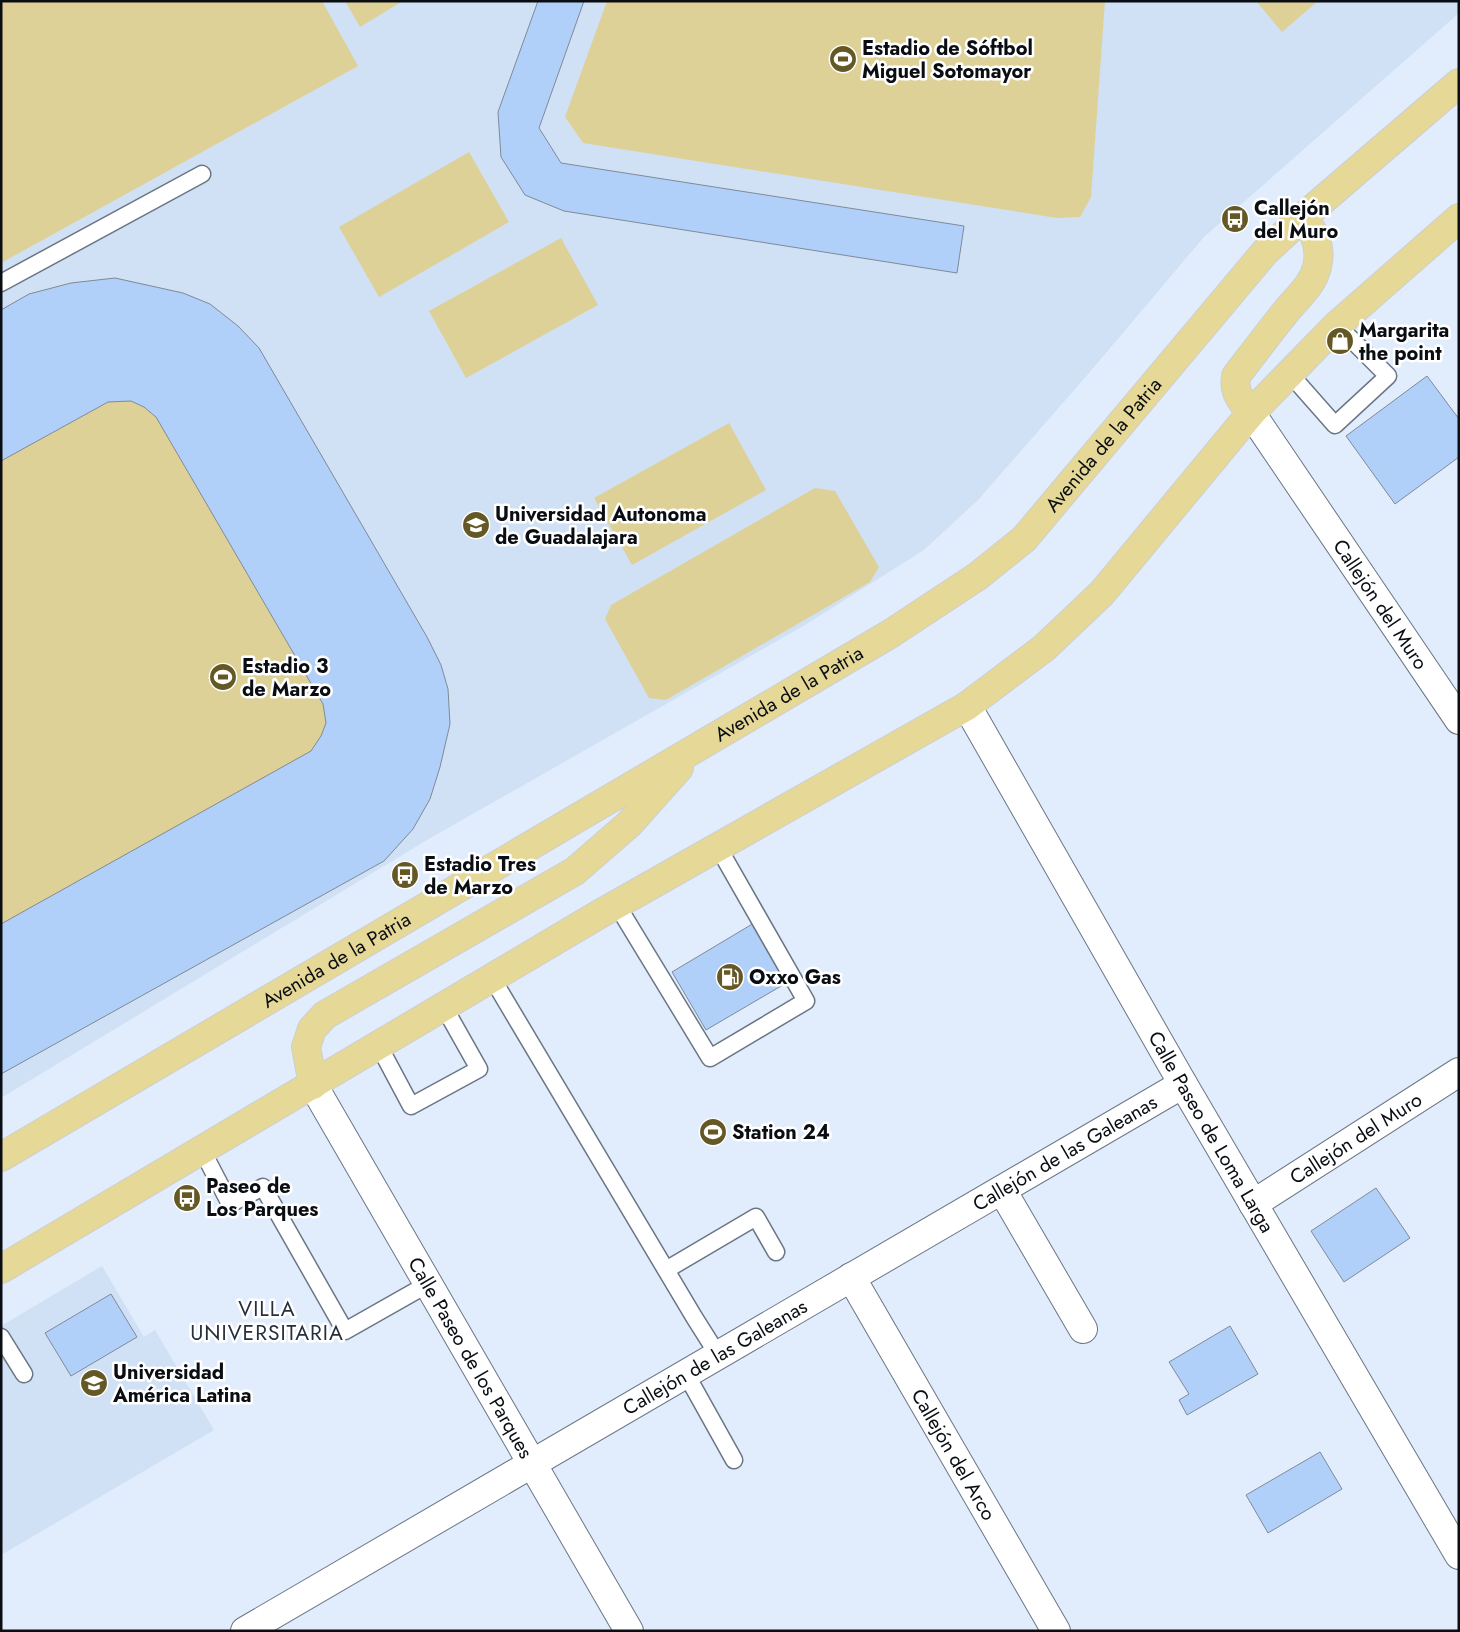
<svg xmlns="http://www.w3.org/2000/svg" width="1460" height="1632" font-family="Jost,sans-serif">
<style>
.built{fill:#d0e0f5}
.green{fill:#ded198}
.building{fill:#b1d0f9;stroke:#7f8a98}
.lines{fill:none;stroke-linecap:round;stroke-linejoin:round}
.lane-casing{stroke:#6b7684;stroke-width:19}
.street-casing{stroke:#6b7684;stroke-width:30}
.primary-casing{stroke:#cecfd0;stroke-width:30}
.lane{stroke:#fff;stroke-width:16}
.street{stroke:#fff;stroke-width:28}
.primary{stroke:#e6d896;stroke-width:28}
.labels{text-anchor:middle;stroke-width:5;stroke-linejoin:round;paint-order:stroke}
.poi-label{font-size:20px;font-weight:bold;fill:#0a0e13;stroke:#fff;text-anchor:start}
.street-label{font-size:20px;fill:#0a0e13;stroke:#fff}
.neighbourhood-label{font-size:21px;letter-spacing:1px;fill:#262f3a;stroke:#fff}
</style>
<rect width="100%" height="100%" fill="#e1edfd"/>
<path class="built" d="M1 1H1459V13L1204 237 1089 373 978 500 924 550 805 625 427 840 1 1098Z
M102 1266 144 1337 155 1330 214 1430 1 1555V1326Z"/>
<path class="green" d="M1 1H322L358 66 1 263Z
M345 1H403L360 27Z
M607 1H1105L1091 197 1080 217 1057 218 583 143 565 117Z
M1256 1H1318L1282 32Z
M469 152 509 222 379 297 339 227Z
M561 238 598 305 466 378 429 311Z
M115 278 183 293 238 326 259 348 427 637 441 665 448 689 450 724 440 767 430 799 413 829 384 861 1 1074V310L29 294 71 283Z
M729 423 766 490 632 565 594 498Z
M815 488 835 491 879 567 870 582 666 700 649 698 605 619 611 605Z"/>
<path class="building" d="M538 1H584L539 128 561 163 964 226 957 273 564 211 525 195 501 157 498 112Z
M115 278 183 293 210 304 238 326 259 348 427 637 441 665 448 689 450 724 440 767 430 799 413 829 384 861 1 1074V924L311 751 321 736 326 723 323 704 156 417 144 407 131 401 108 402 1 461V310L29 294 71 283Z
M1427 376 1459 419V457L1395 504 1346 436Z
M754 923 788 982 706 1030 672 972Z
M1376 1188 1410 1238 1344 1282 1311 1231Z
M111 1294 137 1337 71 1376 45 1333Z
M1230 1326 1258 1374 1187 1415 1179 1400 1189 1394 1169 1362Z
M1320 1452 1342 1489 1268 1533 1246 1495Z"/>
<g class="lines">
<g class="lane-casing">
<path id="lane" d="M1 283 202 174
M1290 374 1335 425 1388 376 1337 325
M617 905 710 1058 806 1001 718 847
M492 978 694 1317 718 1355
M379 1046 411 1106 479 1069 444 1007
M202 1150 230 1204 263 1187 345 1331 428 1284
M666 1270 756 1217 776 1252
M1 1337 24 1374
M686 1374 734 1460"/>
</g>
<g class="street-casing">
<g id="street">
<path id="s1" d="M1251 413 1459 720"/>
<path id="s2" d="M967 706 1183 1084 1459 1555"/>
<path id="s3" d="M313 1085 629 1631"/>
<path d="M1002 1190 1083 1329"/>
<path id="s4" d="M1253 1204 1459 1072"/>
<path id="s5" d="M851 1277 1056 1631"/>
<path id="s6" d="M245 1631 1183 1084"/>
</g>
</g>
<g class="primary-casing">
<g id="primary">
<path d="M1251 413C1242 401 1233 393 1236 376 1253 354 1270 331 1288 309 1299 296 1313 284 1317 267 1322 248 1315 232 1303 217"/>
<path d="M313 1085 306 1047 312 1029 325 1015 575 871 629 824 679 768"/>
<path id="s7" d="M1 1157 890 634 978 576 1024 539 1265 252 1303 217 1459 83"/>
<path d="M1 1269 598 915 967 706 1044 648 1102 593 1251 413 1337 325 1459 218"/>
</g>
</g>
<use href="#lane" class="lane"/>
<use href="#street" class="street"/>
<use href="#primary" class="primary"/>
</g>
<defs>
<g id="stadium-disc" transform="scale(1.4375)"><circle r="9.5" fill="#645825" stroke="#fff"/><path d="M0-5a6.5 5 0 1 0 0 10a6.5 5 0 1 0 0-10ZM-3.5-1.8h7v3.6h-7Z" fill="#fff"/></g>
<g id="bus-disc" transform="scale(1.4375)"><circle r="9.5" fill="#645825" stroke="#fff"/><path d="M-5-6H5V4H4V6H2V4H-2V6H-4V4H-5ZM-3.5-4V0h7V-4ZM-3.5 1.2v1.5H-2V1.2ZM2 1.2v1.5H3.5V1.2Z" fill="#fff"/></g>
<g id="shop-disc" transform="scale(1.4375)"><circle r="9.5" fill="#645825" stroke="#fff"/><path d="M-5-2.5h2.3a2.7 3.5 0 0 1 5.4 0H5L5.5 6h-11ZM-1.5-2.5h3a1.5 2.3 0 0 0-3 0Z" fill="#fff"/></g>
<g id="university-disc" transform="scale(1.4375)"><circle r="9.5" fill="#645825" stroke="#fff"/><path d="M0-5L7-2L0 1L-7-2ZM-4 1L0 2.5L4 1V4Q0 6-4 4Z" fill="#fff"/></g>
<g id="fuel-disc" transform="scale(1.4375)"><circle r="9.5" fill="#645825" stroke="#fff"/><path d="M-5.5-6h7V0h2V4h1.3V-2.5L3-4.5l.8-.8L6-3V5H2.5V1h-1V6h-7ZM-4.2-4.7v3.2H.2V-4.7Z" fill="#fff"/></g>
<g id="school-disc" transform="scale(1.4375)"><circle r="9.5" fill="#645825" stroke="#fff"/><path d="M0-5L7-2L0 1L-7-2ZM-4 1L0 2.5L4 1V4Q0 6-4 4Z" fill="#fff"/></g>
</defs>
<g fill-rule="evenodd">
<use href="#stadium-disc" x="843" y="59"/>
<use href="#bus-disc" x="1235" y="219"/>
<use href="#shop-disc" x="1340" y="341"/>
<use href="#university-disc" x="476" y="525"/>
<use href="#stadium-disc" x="223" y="677"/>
<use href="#bus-disc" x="405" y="875"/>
<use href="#fuel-disc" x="730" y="977"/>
<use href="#stadium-disc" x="713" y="1132"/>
<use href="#bus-disc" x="187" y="1198"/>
<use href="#school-disc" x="94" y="1383"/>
</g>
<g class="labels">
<g class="poi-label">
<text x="862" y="55">Estadio de Sóftbol<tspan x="862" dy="23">Miguel Sotomayor</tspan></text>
<text x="1254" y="215">Callejón<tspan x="1254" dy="23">del Muro</tspan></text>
<text x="1359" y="337">Margarita<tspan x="1359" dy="23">the point</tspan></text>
<text x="495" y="521">Universidad Autonoma<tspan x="495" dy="23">de Guadalajara</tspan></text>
<text x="242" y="673">Estadio 3<tspan x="242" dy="23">de Marzo</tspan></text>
<text x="424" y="871">Estadio Tres<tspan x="424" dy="23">de Marzo</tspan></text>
<text x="749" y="984">Oxxo Gas</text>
<text x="732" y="1139">Station 24</text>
<text x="206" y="1193">Paseo de<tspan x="206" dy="23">Los Parques</tspan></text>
<text x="113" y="1379">Universidad<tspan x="113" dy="23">América Latina</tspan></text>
</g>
<g class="street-label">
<text dy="7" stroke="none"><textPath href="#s7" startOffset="1319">Avenida de la Patria</textPath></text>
<text dy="7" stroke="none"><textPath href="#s1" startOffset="231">Callejón del Muro</textPath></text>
<text dy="7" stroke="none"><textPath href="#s7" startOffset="914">Avenida de la Patria</textPath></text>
<text dy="7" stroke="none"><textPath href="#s7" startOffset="389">Avenida de la Patria</textPath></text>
<text dy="7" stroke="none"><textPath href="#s2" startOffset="491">Calle Paseo de Loma Larga</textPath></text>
<text dy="7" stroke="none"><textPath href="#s4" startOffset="122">Callejón del Muro</textPath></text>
<text dy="7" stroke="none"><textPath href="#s6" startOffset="949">Callejón de las Galeanas</textPath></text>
<text dy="7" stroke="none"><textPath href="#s6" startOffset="544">Callejón de las Galeanas</textPath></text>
<text dy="7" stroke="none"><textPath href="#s3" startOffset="315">Calle Paseo de los Parques</textPath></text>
<text dy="7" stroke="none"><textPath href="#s5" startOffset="205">Callejón del Arco</textPath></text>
</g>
<g class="neighbourhood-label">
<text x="267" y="1316">VILLA<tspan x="267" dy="24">UNIVERSITARIA</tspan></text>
</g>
</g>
<rect width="1460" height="1632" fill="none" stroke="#0a0e13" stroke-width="5"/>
</svg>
